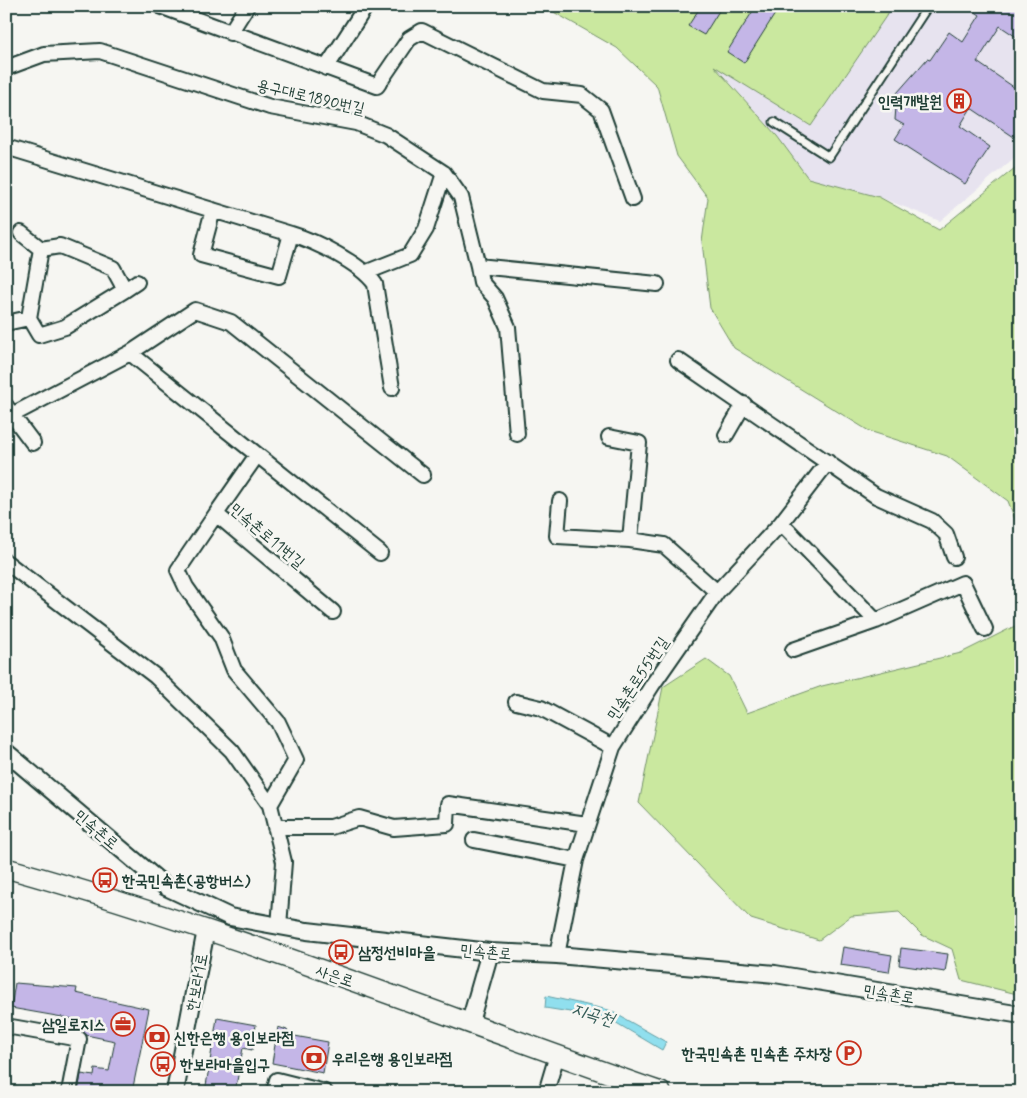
<svg xmlns="http://www.w3.org/2000/svg" width="1027" height="1098" font-family="Mynerve,'Poor Story',sans-serif">
<style>
.built{fill:#e7e3ef}
.green{fill:#cae89f;stroke:#74926a}
.water{fill:#90dfee;stroke:#639ea4}
.building{fill:#c4b6e7;stroke:#1f3d34}
.lines{fill:none;stroke-linecap:round;stroke-linejoin:round}
.service-casing{stroke:#1f3d34;stroke-width:11}
.minor-casing{stroke:#1f3d34;stroke-width:18}
.tertiary-casing{stroke:#1f3d34;stroke-width:20}
.secondary-casing{stroke:#1f3d34;stroke-width:22}
.service{stroke:#f6f6f2;stroke-width:7}
.minor{stroke:#f6f6f2;stroke-width:14}
.tertiary{stroke:#f6f6f2;stroke-width:16}
.secondary{stroke:#f6f6f2;stroke-width:19}
.labels{text-anchor:middle;stroke-width:5;stroke-linejoin:round;paint-order:stroke}
.street-label{font-size:16px;fill:#1f3d34;stroke:#f6f6f2}
.poi-label{font-size:16px;font-weight:bold;fill:#1f3d34;stroke:#f6f6f2;text-anchor:start}
.water-label{font-size:18px;font-style:italic;fill:#365d59;stroke:#f6f6f2}
</style>
<rect width="100%" height="100%" fill="#f6f6f2"/>
<filter id="ink" filterUnits="userSpaceOnUse"><feTurbulence type="fractalNoise" baseFrequency=".02" numOctaves="2"/><feDisplacementMap in="SourceGraphic" scale="10" xChannelSelector="R" yChannelSelector="G"/><feConvolveMatrix kernelMatrix="1 2 1 2 8 2 1 2 1" color-interpolation-filters="sRGB"/></filter>
<g filter="url(#ink)">
<path class="built" d="M662 6H1021V152L940 221 879 197 808 178 777 136Z"/>
<path class="green" d="M543 6H893L811 126 714 66 777 136 808 178 879 197 939 230 1021 163V535L1008 501 947 456 869 431 734 348 710 308 702 242 708 198 677 156 657 86 617 48Z
M1021 623V995L961 980 952 949 922 935 899 912 851 916 819 940 751 919 639 803 663 687 706 659 729 676 747 713 822 686 961 653Z"/>
<path class="water" d="M546 996 609 1010 666 1042 662 1050 608 1018 545 1008Z"/>
<path class="building" d="M701 6H722L704 35 688 26Z
M756 6H780L744 63 727 52Z
M966 6H1021V40L1000 26 977 62 1021 92V128L1014 137 971 108 960 126 990 147 965 184 895 139 904 125 895 120 897 93 927 59 930 60 949 32 963 42 980 15Z
M843 947 892 955 889 972 840 965Z
M901 948 948 954 945 972 899 965Z
M15 983 77 988 76 993 149 1009 132 1092H78L81 1074 94 1076 95 1069 109 1071 115 1041 86 1035 83 1032 85 1021 11 1008Z
M217 1018 256 1025 252 1050 243 1048 235 1092H205Z
M278 1027 287 1030 289 1035 328 1042 323 1073 272 1063Z"/>
<g class="lines">
<g class="service-casing">
<path id="service" d="M774 122 829 157 928 6"/>
</g>
<g class="minor-casing">
<path id="minor" d="M160 6 377 86 409 39 422 31 543 91 582 95 601 110 633 199
M230 33 247 6
M6 68 44 54 100 51 270 107 356 123 386 135 444 173 461 197 478 266 657 284
M326 68 366 6
M6 147 291 234 279 276 201 255 213 210
M21 233 41 249
M291 234C315 241 360 263 375 284L392 388
M60 246 113 268 125 290 65 327 39 335 29 318 41 249Z
M478 266 481 282 495 298 508 327 517 434
M367 272 410 255 426 229 444 173
M125 290 137 282
M6 323 29 318
M130 353 195 310 231 322 423 475
M678 360 876 496 932 521 946 534 954 557
M6 406 12 415 130 353 380 553
M12 415 33 443
M726 435 744 404
M609 437 639 443 630 540
M560 501 557 536 630 540 664 545 717 592
M216 514 257 455
M781 523 876 621
M6 562 155 676 232 751 270 805 284 862 279 926
M793 650 876 621 963 583 985 629
M516 702 541 708 613 747
M270 805 296 760 278 722 234 670 221 637 186 587 178 570 216 514 333 612
M275 827H331L359 818 394 828 447 824 448 804 587 824
M474 840 576 860
M557 955 576 860 613 747 653 684 717 592 781 523 828 462
M6 1026 79 1039 69 1092
M274 1092 277 1080 325 1092
M546 1092 557 1055"/>
</g>
<g class="tertiary-casing">
<path id="tertiary" d="M6 752 166 887 230 917 307 931 490 952 557 955 775 974 1021 1015
M470 1022 490 952
M175 1092 206 930"/>
</g>
<g class="secondary-casing">
<path id="secondary" d="M6 868C229 930 443 1016 661 1092"/>
</g>
<use href="#service" class="service"/>
<use href="#minor" class="minor"/>
<use href="#tertiary" class="tertiary"/>
<use href="#secondary" class="secondary"/>
</g>
</g>
<defs>
<g id="building-ring" transform="scale(1.25)"><circle r="9.5" fill="#f6f6f2" stroke="#c8321e" stroke-width="1.5"/><path d="M-4-6H4V6H1V3H-1V6H-4ZM-2.5-4.3h1.7v1.8h-1.7ZM.8-4.3h1.7v1.8H.8ZM-2.5-1h1.7V.8h-1.7ZM.8-1h1.7V.8H.8Z" fill="#c8321e"/></g>
<g id="bus-ring" transform="scale(1.25)"><circle r="9.5" fill="#f6f6f2" stroke="#c8321e" stroke-width="1.5"/><path d="M-5-6H5V4H4V6H2V4H-2V6H-4V4H-5ZM-3.5-4V0h7V-4ZM-3.5 1.2v1.5H-2V1.2ZM2 1.2v1.5H3.5V1.2Z" fill="#c8321e"/></g>
<g id="office-ring" transform="scale(1.25)"><circle r="9.5" fill="#f6f6f2" stroke="#c8321e" stroke-width="1.5"/><path d="M-6-3h4V-5.5h4V-3h4V5H-6ZM-1-4.5V-3h2v-1.5ZM-6 0V1H6V0Z" fill="#c8321e"/></g>
<g id="bank-ring" transform="scale(1.25)"><circle r="9.5" fill="#f6f6f2" stroke="#c8321e" stroke-width="1.5"/><path d="M-6-4H6V4H-6ZM0-2.3a2.3 2.3 0 1 0 0 4.6a2.3 2.3 0 1 0 0-4.6Z" fill="#c8321e"/></g>
<g id="parking-ring" transform="scale(1.25)"><circle r="9.5" fill="#f6f6f2" stroke="#c8321e" stroke-width="1.5"/><path d="M-3.5-5.5H1a3.5 3.5 0 0 1 0 7H-1V5.5H-3.5ZM-1-3.4V-.6H.8a1.4 1.4 0 0 0 0-2.8Z" fill="#c8321e"/></g>
</defs>
<g fill-rule="evenodd">
<use href="#building-ring" x="959" y="101"/>
<use href="#bus-ring" x="105" y="880"/>
<use href="#bus-ring" x="341" y="952"/>
<use href="#office-ring" x="123" y="1024"/>
<use href="#bank-ring" x="157" y="1037"/>
<use href="#parking-ring" x="849" y="1053"/>
<use href="#bank-ring" x="314" y="1058"/>
<use href="#bus-ring" x="163" y="1064"/>
</g>
<g class="labels">
<g class="street-label">
<text transform="translate(311 96) rotate(13)" y="6">용구대로1890번길</text>
<text transform="translate(268 535) rotate(40)" y="6">민속촌로11번길</text>
<text transform="translate(637 678) rotate(-56)" y="6">민속촌로55번길</text>
<text transform="translate(97 829) rotate(40)" y="6">민속촌로</text>
<text transform="translate(486 951) rotate(5)" y="6">민속촌로</text>
<text transform="translate(335 975) rotate(19)" y="6">사은로</text>
<text transform="translate(196 982) rotate(-79)" y="6">한보라1로</text>
<text transform="translate(889 993) rotate(9)" y="6">민속촌로</text>
</g>
<g class="poi-label">
<text x="942" y="107" text-anchor="end">인력개발원</text>
<text x="122" y="886">한국민속촌(공항버스)</text>
<text x="358" y="958">삼정선비마을</text>
<text x="106" y="1030" text-anchor="end">삼일로지스</text>
<text x="174" y="1043">신한은행 용인보라점</text>
<text x="832" y="1059" text-anchor="end">한국민속촌 민속촌 주차장</text>
<text x="332" y="1064">우리은행 용인보라점</text>
<text x="180" y="1070">한보라마을입구</text>
</g>
<g class="water-label">
<text transform="translate(593 1014) rotate(17)" y="6">지곡천</text>
</g>
</g>
<rect width="1027" height="1098" fill="none" stroke="#f6f6f2" stroke-width="25"/>
<rect x="12" y="12" width="1002" height="1073" fill="none" stroke="#1f3d34" stroke-width="2" filter="url(#ink)"/>
</svg>
